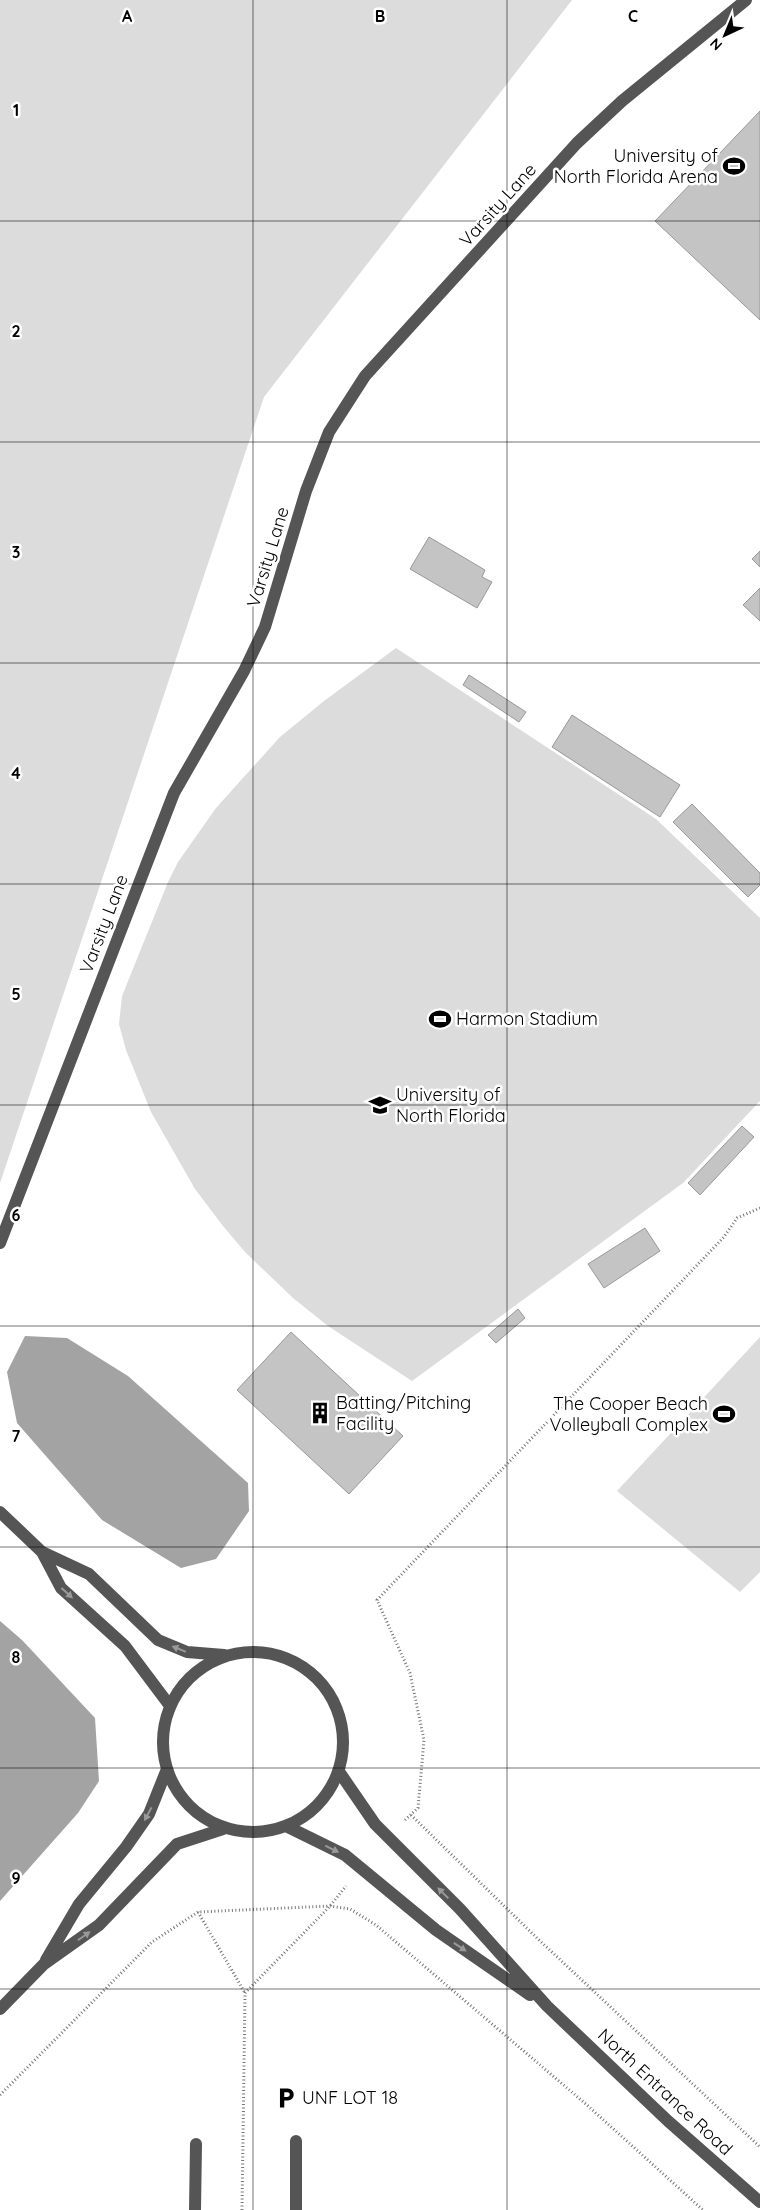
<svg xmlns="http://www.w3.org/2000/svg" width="760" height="2210" font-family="Quicksand,sans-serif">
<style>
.green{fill:#dcdcdc}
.water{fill:#a3a3a3}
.building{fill:#c4c4c4;stroke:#999}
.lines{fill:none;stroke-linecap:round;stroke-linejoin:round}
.path{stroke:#777;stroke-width:3;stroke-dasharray:1 2.5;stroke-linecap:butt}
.minor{stroke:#555;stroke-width:12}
.oneway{fill:#999}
.grid{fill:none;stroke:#000;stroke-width:1;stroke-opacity:0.55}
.labels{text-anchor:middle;stroke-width:5;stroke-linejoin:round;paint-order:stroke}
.poi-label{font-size:18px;fill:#000;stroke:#fff;text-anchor:start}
.street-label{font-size:18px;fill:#000;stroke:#fff}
.grid-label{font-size:16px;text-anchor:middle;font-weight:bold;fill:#000;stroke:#fff;stroke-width:5;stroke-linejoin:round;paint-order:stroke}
</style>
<rect width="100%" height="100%" fill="#fff"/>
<path class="green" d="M0 0H572L264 397 0 1183Z
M396 648 656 819 760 918V1101L683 1183 412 1381 328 1326 293 1298 245 1252 223 1226 195 1189 151 1112 126 1050 119 1024 122 996 168 882 178 862 216 808 280 737 324 701Z
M760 1337V1572L740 1592 617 1491Z"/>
<path class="water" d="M25 1336 67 1338 128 1376 248 1483 249 1511 216 1559 181 1568 102 1520 17 1423 7 1372Z
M0 1621 22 1640 95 1718 99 1781 78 1813 0 1901Z"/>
<path class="building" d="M760 111V320L655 221Z
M429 537 485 570 482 577 492 582 477 608 410 569Z
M760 551V567L752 559Z
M760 588V621L743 605Z
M469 675 526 712 519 722 463 685Z
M572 715 680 785 660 817 552 747Z
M692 804 760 873V885L748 897 673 822Z
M742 1126 754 1137 700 1195 688 1183Z
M645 1228 660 1251 604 1288 588 1264Z
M518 1309 525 1318 496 1343 488 1335Z
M291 1332 403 1436 349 1494 237 1390Z"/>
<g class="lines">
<path class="path" d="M411 1815 538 1939 760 2147
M405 1820 418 1808 424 1740 410 1673 377 1600 724 1237 737 1218 760 1208
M198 1912 245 1993
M0 2095 152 1942 198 1912 330 1906 350 1909 376 1925 587 2105 703 2210
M242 2210 245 1993 330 1906 346 1886"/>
<path class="minor" d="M0 1243 174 793 244 671 265 627 306 491 329 432 365 376 577 143 622 101 746 0
M0 1512 42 1552 89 1574 158 1640 187 1652 224 1655
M42 1552 61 1588 125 1646 170 1706
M163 1742a90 90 0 1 1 180 0a90 90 0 1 1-180 0Z
M340 1773 375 1824 460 1909 547 2006 668 2121 760 2202
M288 1827 345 1855 436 1930 530 1995
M46 1960 79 1904 126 1847 149 1814 167 1769
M0 2009 44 1964 99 1925 177 1844 223 1829
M195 2210 196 2144
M296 2210V2141"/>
</g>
<defs><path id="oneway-solid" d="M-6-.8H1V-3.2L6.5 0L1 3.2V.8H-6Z" transform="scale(1.25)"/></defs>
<g class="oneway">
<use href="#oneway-solid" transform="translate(67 1593) rotate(42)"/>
<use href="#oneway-solid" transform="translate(179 1649) rotate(-158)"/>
<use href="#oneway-solid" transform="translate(148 1814) rotate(118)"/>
<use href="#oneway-solid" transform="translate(332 1849) rotate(26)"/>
<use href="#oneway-solid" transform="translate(443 1893) rotate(-135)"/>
<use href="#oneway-solid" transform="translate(84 1936) rotate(-35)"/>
<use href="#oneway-solid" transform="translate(460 1947) rotate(34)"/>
</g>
<path class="grid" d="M253 0V2210M507 0V2210M0 221H760M0 442H760M0 663H760M0 884H760M0 1105H760M0 1326H760M0 1547H760M0 1768H760M0 1989H760"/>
<defs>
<g id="stadium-bare" transform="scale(1.725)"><path d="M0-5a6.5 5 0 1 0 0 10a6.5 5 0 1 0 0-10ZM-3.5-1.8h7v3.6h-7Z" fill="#000" stroke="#fff" stroke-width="2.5" paint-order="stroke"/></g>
<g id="university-bare" transform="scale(1.725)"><path d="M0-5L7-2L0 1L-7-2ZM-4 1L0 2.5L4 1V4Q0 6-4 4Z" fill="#000" stroke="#fff" stroke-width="2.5" paint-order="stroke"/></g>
<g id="building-bare" transform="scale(1.725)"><path d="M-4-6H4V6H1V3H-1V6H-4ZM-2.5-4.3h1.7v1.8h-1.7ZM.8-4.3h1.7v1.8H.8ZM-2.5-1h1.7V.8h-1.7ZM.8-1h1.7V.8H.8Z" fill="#000" stroke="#fff" stroke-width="2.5" paint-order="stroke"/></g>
<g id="parking-bare" transform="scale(1.725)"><path d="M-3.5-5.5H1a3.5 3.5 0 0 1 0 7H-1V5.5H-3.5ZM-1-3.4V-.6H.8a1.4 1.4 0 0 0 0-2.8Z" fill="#000" stroke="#fff" stroke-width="2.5" paint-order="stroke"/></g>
</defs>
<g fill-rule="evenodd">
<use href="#stadium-bare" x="734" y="166"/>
<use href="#stadium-bare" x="440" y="1019"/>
<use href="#university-bare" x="380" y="1105"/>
<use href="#building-bare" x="320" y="1413"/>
<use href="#stadium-bare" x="724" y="1414"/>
<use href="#parking-bare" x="286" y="2098"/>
</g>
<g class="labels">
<g class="poi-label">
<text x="718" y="162" text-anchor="end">University of<tspan x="718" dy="21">North Florida Arena</tspan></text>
<text x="456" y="1025">Harmon Stadium</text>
<text x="396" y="1101">University of<tspan x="396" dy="21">North Florida</tspan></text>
<text x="336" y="1409">Batting/Pitching<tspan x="336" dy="21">Facility</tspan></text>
<text x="708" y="1410" text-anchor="end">The Cooper Beach<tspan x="708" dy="21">Volleyball Complex</tspan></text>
<text x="302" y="2104">UNF LOT 18</text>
</g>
<g class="street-label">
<text transform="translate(498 205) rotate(-48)" y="6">Varsity Lane</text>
<text transform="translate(268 557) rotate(-73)" y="6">Varsity Lane</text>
<text transform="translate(104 924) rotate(-69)" y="6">Varsity Lane</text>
<text transform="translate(665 2092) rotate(43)" y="6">North Entrance Road</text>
</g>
</g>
<g class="grid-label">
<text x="127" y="22">A</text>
<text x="380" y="22">B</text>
<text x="633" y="22">C</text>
<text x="16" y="116">1</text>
<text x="16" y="337">2</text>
<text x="16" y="558">3</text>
<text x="16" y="779">4</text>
<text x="16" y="1000">5</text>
<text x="16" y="1221">6</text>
<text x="16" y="1442">7</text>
<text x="16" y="1663">8</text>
<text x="16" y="1884">9</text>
</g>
<g transform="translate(725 35) rotate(224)" stroke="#ffffff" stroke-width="4" paint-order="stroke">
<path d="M0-4L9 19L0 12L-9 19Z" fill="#000000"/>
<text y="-8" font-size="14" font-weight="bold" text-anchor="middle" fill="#000000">N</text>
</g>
</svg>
